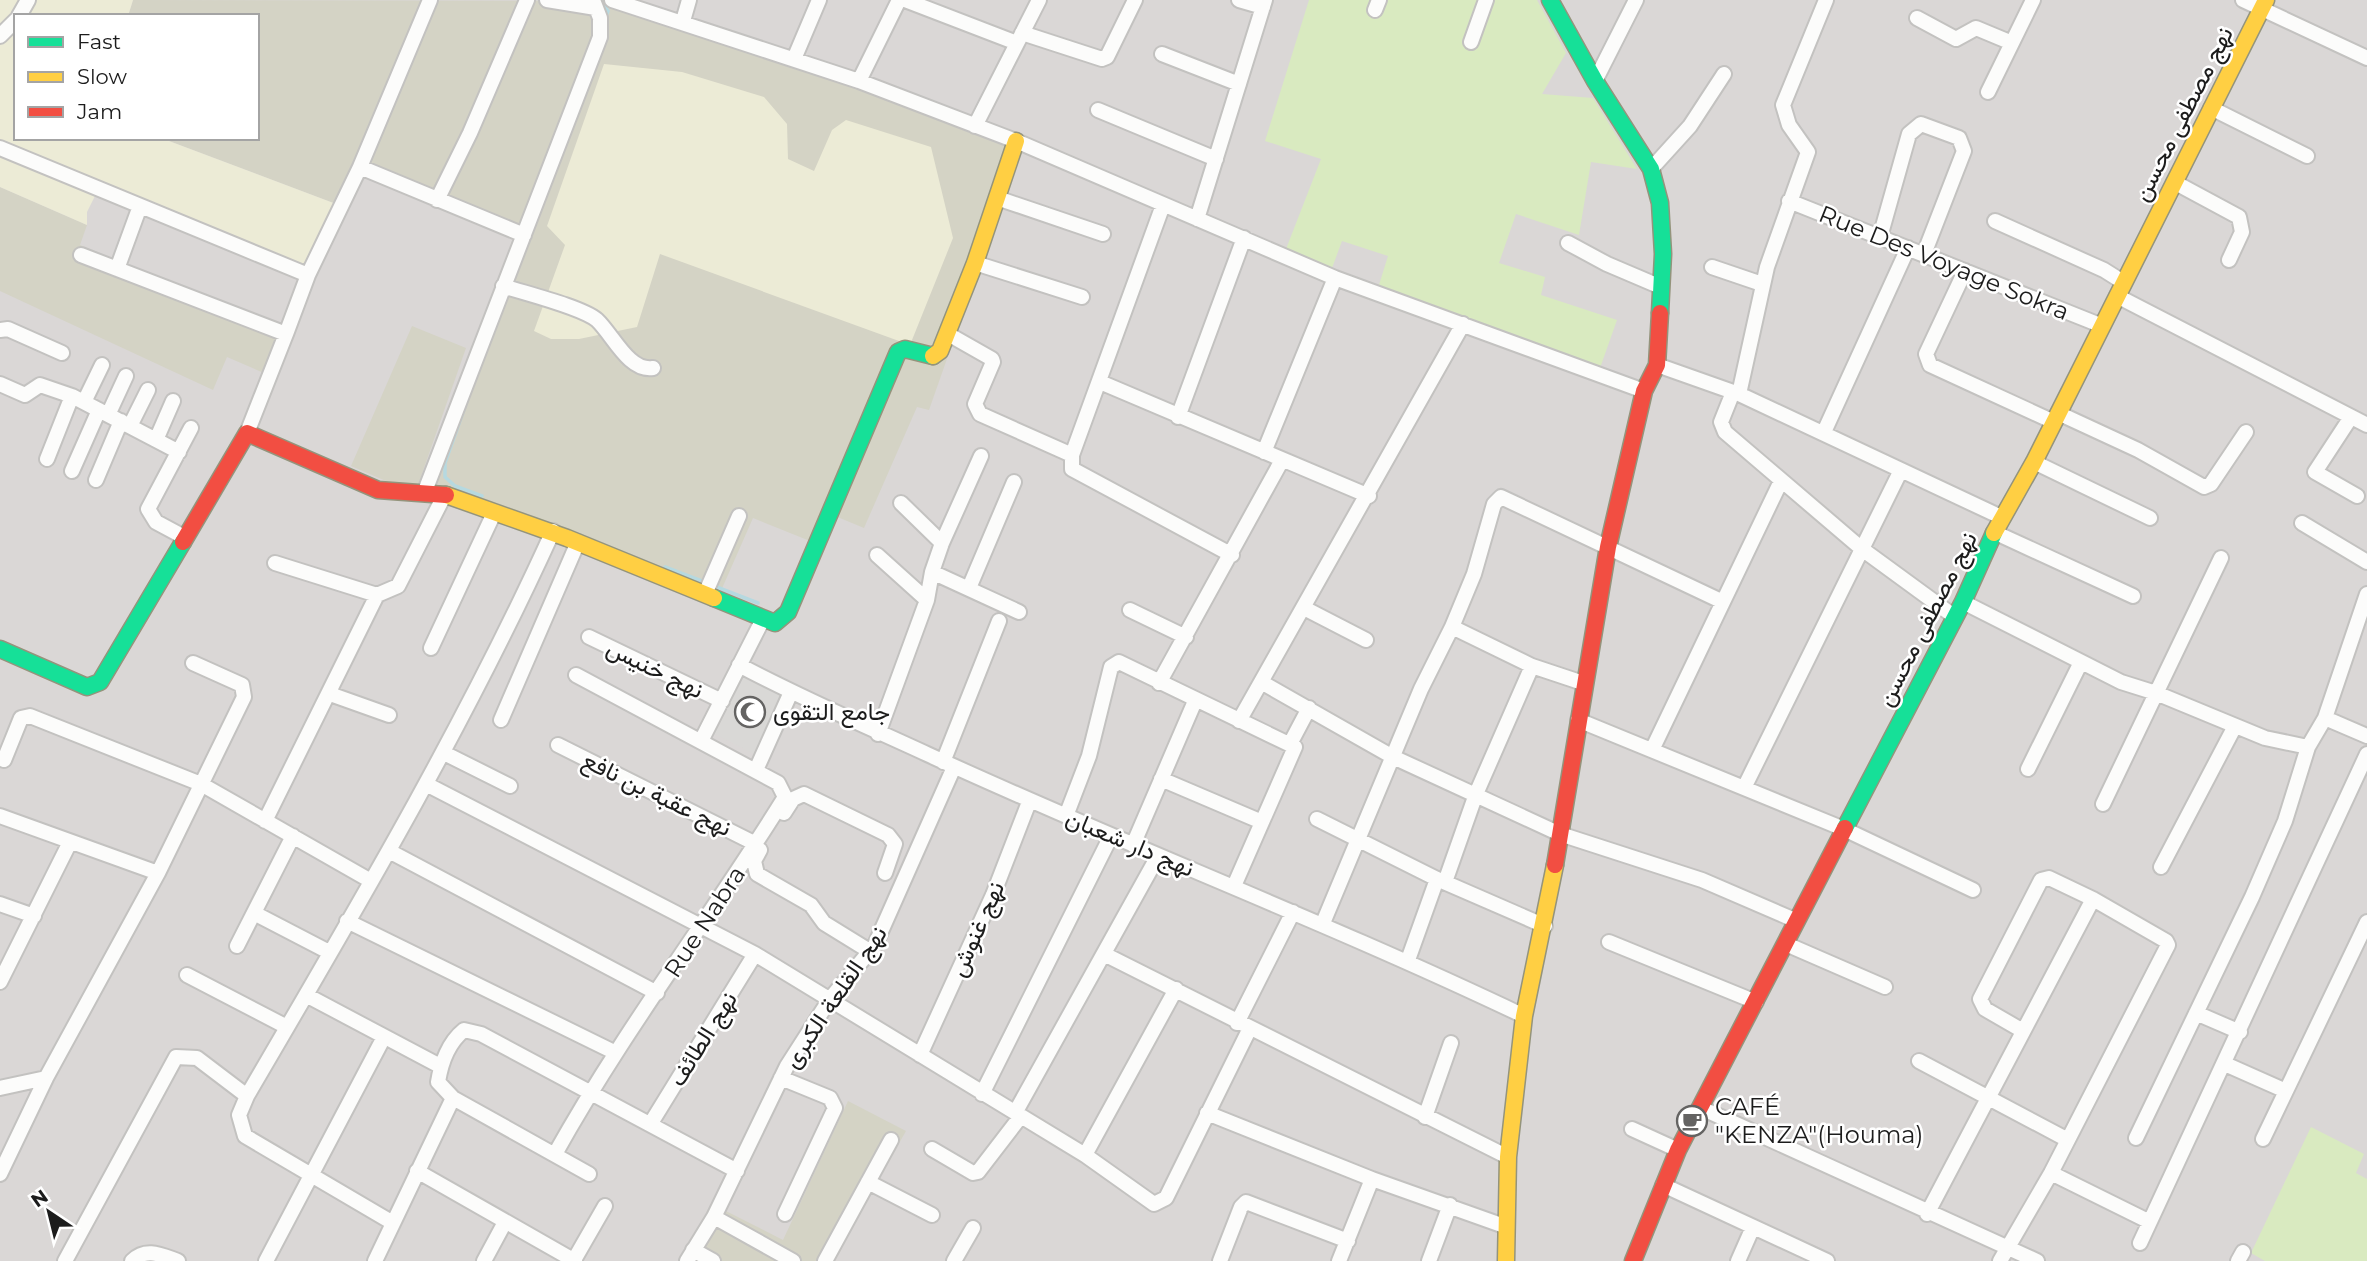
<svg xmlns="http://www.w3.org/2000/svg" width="2367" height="1261" font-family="Montserrat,Vazirmatn,sans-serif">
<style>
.residential{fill:#dad7d6;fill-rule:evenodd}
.religious{fill:#d9d8d6}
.construction{fill:#d4d3c5}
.farmland{fill:#ecebd6}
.grass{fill:#d9eac0}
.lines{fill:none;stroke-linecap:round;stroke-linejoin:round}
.stream{stroke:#b6d9e0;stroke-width:3.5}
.street-casing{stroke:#c3c2c0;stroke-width:18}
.fast-casing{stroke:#94947c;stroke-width:19}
.slow-casing{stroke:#94947c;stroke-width:19}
.jam-casing{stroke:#94947c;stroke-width:19}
.street{stroke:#fcfcfb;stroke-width:14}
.fast{stroke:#16e098;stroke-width:16}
.slow{stroke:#ffcf43;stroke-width:16}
.jam{stroke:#f24e42;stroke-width:16}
.labels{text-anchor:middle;stroke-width:5;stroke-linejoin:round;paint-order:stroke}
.street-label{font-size:24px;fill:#1c1c1c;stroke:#fff}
.poi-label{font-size:24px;fill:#1c1c1c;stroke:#fff;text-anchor:start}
</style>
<rect width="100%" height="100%" fill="#ebe8e4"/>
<path class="residential" d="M0 0H2367V1261H0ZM16 16H257V138H16Z"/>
<path class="religious" d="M744 670 786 691 756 755 713 733Z"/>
<path class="construction" d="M133 0 617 1 800 64 1020 151 929 410 917 407 864 528 835 516 810 541 753 518 720 593 433 482 520 237 358 172 344 207 161 138H257V16H128Z
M0 187 87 225 80 245 293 331 273 377 227 357 213 390 0 291Z
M412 326 466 348 418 485 393 484 351 466Z
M848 1101 906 1131 832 1261H679L712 1204 783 1240Z"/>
<path class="farmland" d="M0 0H133L128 16H16V138H161L344 207 314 273 100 186 87 212V225L0 187Z
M604 64 682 72 764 97 787 124 788 159 814 171 832 130 846 120 931 147 953 238 910 345 660 254 637 327 579 339H551L534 331 565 245 547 226Z"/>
<path class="grass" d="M1309 0H1537L1566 53 1542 94 1593 98 1637 169 1591 162 1579 235 1516 214 1499 263 1545 277 1541 295 1617 320 1600 368 1378 288 1388 256 1342 241 1332 268 1286 249 1321 159 1265 141Z
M2311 1127 2364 1154 2356 1173 2367 1179V1261H2265L2251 1253Z"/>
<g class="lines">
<path class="stream" d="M600 0 608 11 605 19
M468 398 445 463V477L455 486 482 496
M665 567 707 583
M714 586 758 603"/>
<g class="street-casing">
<path id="street" d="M547 0 596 8
M612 0 859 81 1016 141 1335 278 1644 391
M905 0 1017 43
M1239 0 1263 7
M2243 0 2367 58
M1375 10 1379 0
M19 16 28 0
M1917 18 1956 39 1976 28 2012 43
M683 21 689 0
M1022 33 1102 59 1107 57 1135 0
M0 36 16 20
M1471 42 1486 0
M1162 54 1239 84
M794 59 819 0
M859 81 899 0
M1595 81 1636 0
M1988 92 2033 0
M2211 108 2307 156
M1098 110 1216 159
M975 126 1039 0
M0 148 308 275
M360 167 430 0
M1651 169 1690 126 1724 74
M2174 182 2239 217 2242 232 2229 260
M997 198 1103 234
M437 200 470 133 527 0
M1789 201 2100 325
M1163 205 1072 455V469L1232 555
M1197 219 1265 0
M1995 221 2104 270 2123 282
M1880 237 1909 134 1921 124 1959 138 1964 151 1924 254
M1568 243 1607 264 1661 287
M81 255 286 334 247 433
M975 263 1082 297
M1712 267 1762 284
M117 269 140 206
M1965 271 1926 354 1930 365 2054 422
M503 286C524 293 582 307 597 320 613 335 629 372 653 368
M2117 296 2367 425
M0 330 8 329 62 353
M286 334 308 275 360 167 524 235
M948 334 992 359 993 362 975 404 980 414 1072 455
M1657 365 1739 394 2001 517
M1100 382 1369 496
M0 384 25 395 40 385 72 396 179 452
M1733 392 1721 422 1725 432 1862 549 1955 617
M1739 394 1767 267 1808 152 1789 125 1783 105 1826 0
M84 402 102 365
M2058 413 2138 450 2204 487 2211 484 2246 432
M108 415 126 376
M1178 417 1244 238
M2351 417 2315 472 2357 496
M130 426 148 390
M1824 432 1908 248
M156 440 173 401
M1264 452 1335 278
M47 459 72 396
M2034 462 2150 518
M72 471 99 410
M96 480 121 421
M425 491 600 37V18L593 0
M901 503 942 543
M2302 523 2367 562
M1996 533 2133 596
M184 537 156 522 148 509 191 428
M877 555 927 600
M275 563 377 595
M932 572 1019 612
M969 588 1014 482
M705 594 739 516
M1963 602 2121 682 2156 693 2265 738 2308 747
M1304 608 1366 640
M1130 610 1186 637
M1452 627 1474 574 1494 504 1501 497 1721 601
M589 637 722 701
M431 648 494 513
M739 665C801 698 864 725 927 754 1124 845 1327 922 1524 1016
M1261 682 1393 757 1560 834 1702 880 1797 921
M1159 683 1282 460
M330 694 389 715
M2325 718 2367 736
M501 720 578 542
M1578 720 1844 829 1973 890
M1239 721 1463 324
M878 734 927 600 932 572 942 543 981 456
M701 741 763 619
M1290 744 1309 708
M558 745 756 844
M1652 750 1781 481
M444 753 510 786
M4 760 21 718 30 716 201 784 371 881
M943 762 999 621
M2028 769 2080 664
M756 770 791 692
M1161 779 1262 822
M426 784 755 954 1085 1155 1154 1204 1166 1198 1249 1030
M1744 788 1900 472
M2103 804 2221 558
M784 813 793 799 804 794 888 835 895 844 885 873
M0 816 158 873
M1066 816 1089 756 1111 667 1119 662 1295 747 1234 886
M1317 819 1437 879 1545 926
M265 821 377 595 398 586 445 494
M1133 845 1195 701
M760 850 754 861 757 874 811 905 824 923 871 952
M389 851 657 993
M2161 867 2235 726
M1445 882 1476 794 1532 666
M0 904 34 916
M254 913 329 952
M347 921 614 1052
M1323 923 1421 689 1452 627 1532 666 1583 683
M1609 942 1756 1002
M1786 944 1885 987
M237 946 293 836
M1104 954 1508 1157
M1408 960 1437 879
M187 975 287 1027
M0 982 70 842
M306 995 440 1066
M2196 1013 2240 1032
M1237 1023 1293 912
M920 1055 993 895 1029 802
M1919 1061 2068 1140
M2225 1064 2286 1091
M781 1078 830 1098 835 1108 785 1214
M0 1088 46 1078
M982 1094 1111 836
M1701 1108 2037 1261
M1015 1113 1158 856
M1207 1113 1372 1179 1507 1227
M1425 1117 1451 1043
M651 1123 755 954
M1632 1129 1678 1150
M2136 1138 2252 897 2285 821 2308 747 2325 718 2367 594
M2263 1139 2367 922
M932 1149 973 1173 978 1172 1021 1116
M555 1154C624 1030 710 918 785 797L778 783 576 675
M1085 1155 1176 989
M417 1171 575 1261
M2051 1173 2148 1221
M0 1174 46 1078 158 873 244 697 242 685 193 663
M589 1174 453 1098 438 1082C441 1063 449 1042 464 1030L481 1034 737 1171
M868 1182 932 1215
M1663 1185 1827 1261
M1927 1214 2093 899
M714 1217 793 1261
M393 1223 245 1136 239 1115 247 1096C355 911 464 727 553 531
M2140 1243 2367 754
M693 1250 713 1261
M574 1260 605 1206
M65 1261 176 1057 197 1058 247 1096
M132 1261C146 1247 161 1255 178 1261
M266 1261 384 1037
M375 1261 453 1098
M484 1261 505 1222
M687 1261 714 1217 787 1066 830 999 875 945 954 767
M825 1261 891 1140
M954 1261 973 1228
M1220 1261 1241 1207 1246 1202 1348 1241
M1339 1261 1372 1179
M1429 1261 1450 1205
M1738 1261 1753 1227
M2000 1261 2051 1173 2168 945 2166 941 2093 899 2049 878 2041 880 1980 999 1985 1009 2023 1031
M2238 1261 2243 1252"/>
</g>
<g class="fast-casing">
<path id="fast" d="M1550 0 1595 81 1651 169 1660 203 1663 254 1660 313
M714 598 775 623 788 612 898 352 905 349 933 356
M0 649 87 687 100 682 183 542
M1845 828 1963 602 1994 533"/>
</g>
<g class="slow-casing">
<path id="slow" d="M933 356 940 351 975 263 1016 141
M446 495 567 538 714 598
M1994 533 2034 462 2266 0
M1506 1261 1508 1157 1524 1016 1555 865"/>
</g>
<g class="jam-casing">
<path id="jam" d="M183 542 247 433 378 490 446 495
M1555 865 1608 547 1644 391 1657 365 1660 313
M1633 1261 1678 1150 1845 828"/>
</g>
<use href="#street" class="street"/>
<use href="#fast" class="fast"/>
<use href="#slow" class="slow"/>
<use href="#jam" class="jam"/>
</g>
<defs>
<g id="mosque-ring" transform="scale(1.575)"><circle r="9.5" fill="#fff" stroke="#646362" stroke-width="1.5"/><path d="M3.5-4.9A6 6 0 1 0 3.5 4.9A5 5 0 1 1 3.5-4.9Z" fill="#646362"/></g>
<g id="cafe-ring" transform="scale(1.575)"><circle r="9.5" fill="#fff" stroke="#646362" stroke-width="1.5"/><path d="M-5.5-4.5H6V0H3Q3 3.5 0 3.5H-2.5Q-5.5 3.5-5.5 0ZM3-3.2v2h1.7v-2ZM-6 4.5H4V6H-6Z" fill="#646362"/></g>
</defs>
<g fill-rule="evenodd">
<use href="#mosque-ring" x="750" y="712"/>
<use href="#cafe-ring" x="1692" y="1121"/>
</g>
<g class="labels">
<g class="street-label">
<text transform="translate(2183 114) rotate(-63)" y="8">نهج مصطفى محسن</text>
<text transform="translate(1944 263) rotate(22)" y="8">Rue Des Voyage Sokra</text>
<text transform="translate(1927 619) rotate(-63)" y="8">نهج مصطفى محسن</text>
<text transform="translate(655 669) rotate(26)" y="8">نهج خنيس</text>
<text transform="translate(657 794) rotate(26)" y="8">نهج عقبة بن نافع</text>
<text transform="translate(1130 843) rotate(23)" y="8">نهج دار شعبان</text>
<text transform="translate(705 922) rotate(-57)" y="8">Rue Nabra</text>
<text transform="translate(977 929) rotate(-66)" y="8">نهج غنوش</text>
<text transform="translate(835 997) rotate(-56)" y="8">نهج القلعة الكبرى</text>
<text transform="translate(703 1039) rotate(-58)" y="8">نهج الطائف</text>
</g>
<g class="poi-label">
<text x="773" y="720">جامع التقوى</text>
<text x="1715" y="1115">CAFÉ<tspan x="1715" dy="28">"KENZA"(Houma)</tspan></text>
</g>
</g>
<rect x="14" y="14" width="245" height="126" fill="#ffffff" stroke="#a4a4a4" stroke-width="2"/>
<rect x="28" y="37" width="35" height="10" fill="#16e098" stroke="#a4a4a4" stroke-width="2"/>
<text x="77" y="49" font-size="21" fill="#1c1c1c">Fast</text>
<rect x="28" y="72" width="35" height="10" fill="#ffcf43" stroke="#a4a4a4" stroke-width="2"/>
<text x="77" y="84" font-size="21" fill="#1c1c1c">Slow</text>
<rect x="28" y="107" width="35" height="10" fill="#f24e42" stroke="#a4a4a4" stroke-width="2"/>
<text x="77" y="119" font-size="21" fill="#1c1c1c">Jam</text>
<g transform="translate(49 1212) rotate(325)" stroke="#ffffff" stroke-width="5" paint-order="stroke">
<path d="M0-5L12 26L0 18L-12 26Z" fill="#1c1c1c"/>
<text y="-10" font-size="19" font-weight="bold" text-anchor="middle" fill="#1c1c1c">N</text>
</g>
</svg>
